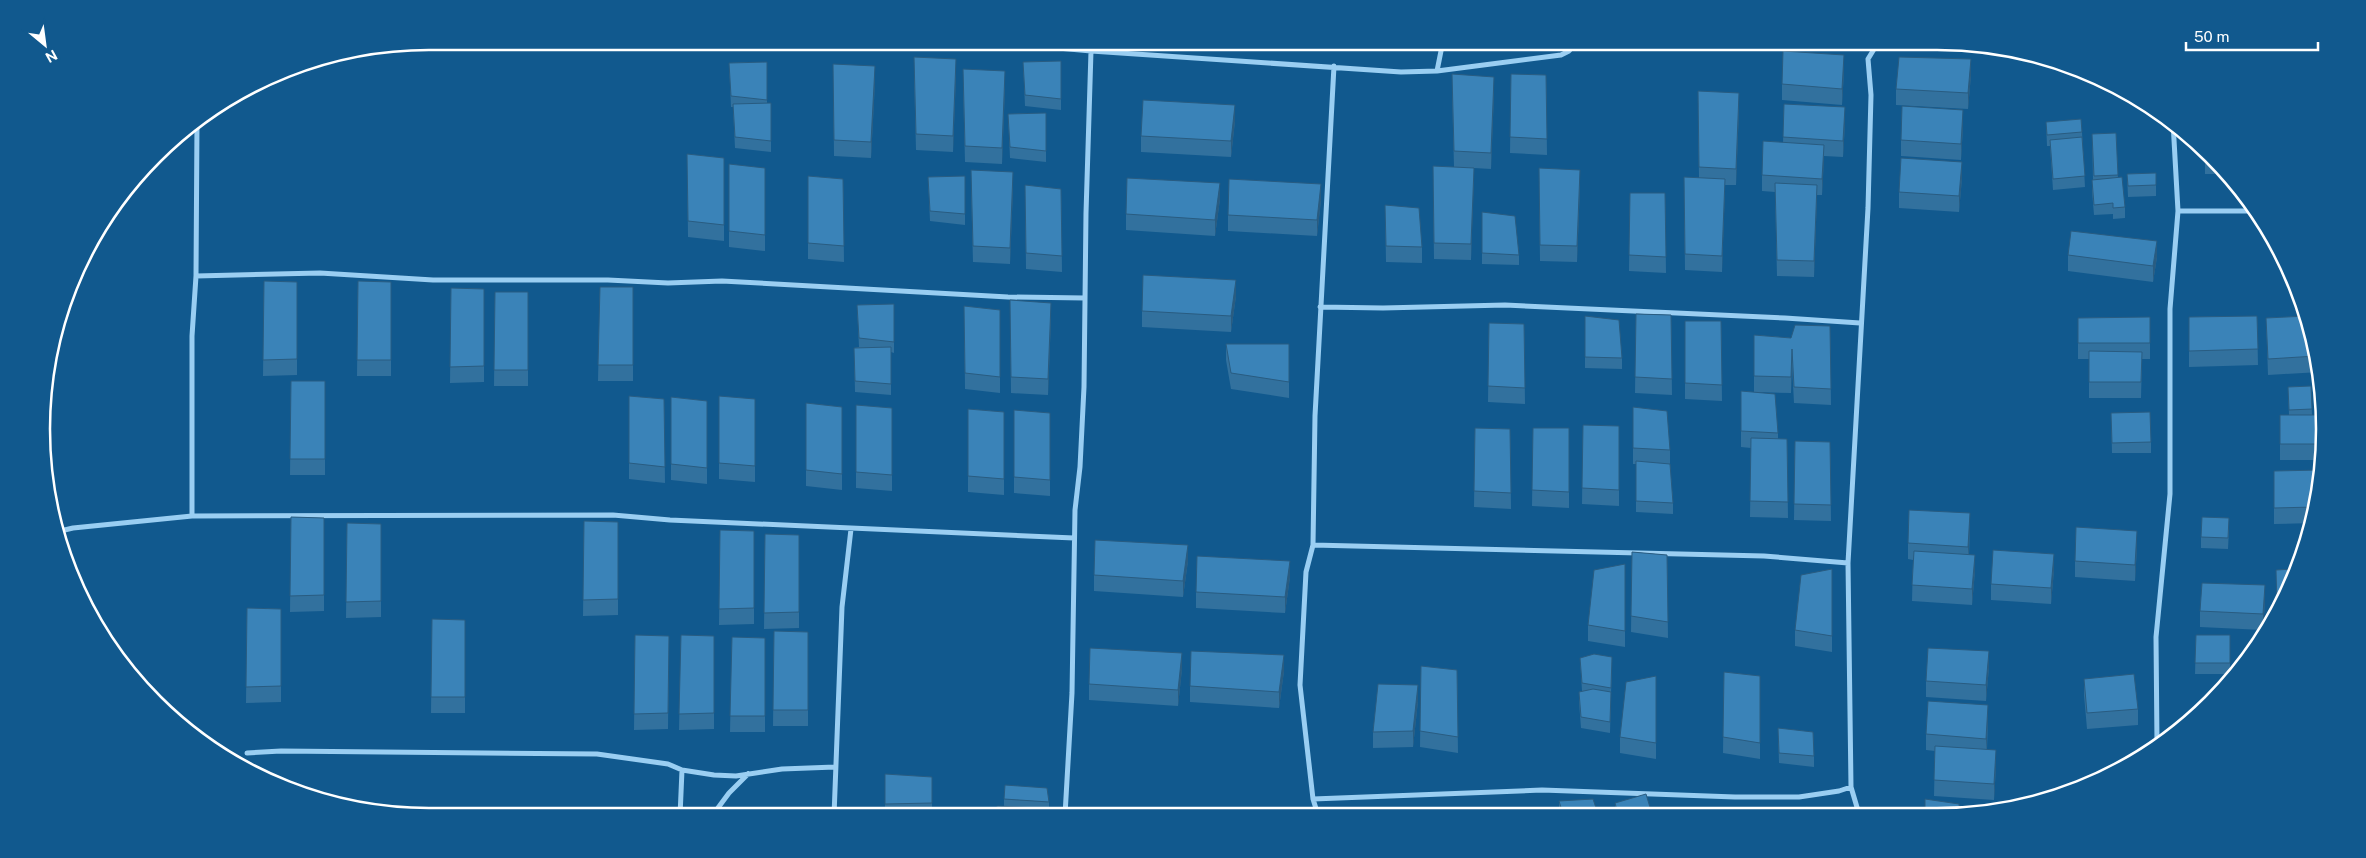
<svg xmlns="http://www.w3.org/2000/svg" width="2366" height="858" font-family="'Public Sans',sans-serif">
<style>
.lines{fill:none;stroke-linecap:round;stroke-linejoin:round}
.street{stroke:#9acef2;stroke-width:5}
.wall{fill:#32719e}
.shaded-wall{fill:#295c81}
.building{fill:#3a83b8;stroke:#295c81}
.rim{fill:none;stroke:#fff;stroke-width:2.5}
</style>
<rect width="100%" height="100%" fill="#11598e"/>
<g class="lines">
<path class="street" d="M534 41H596
M688 41 790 46 1003 43 1091 51 1401 72 1437 71 1561 55 1569 51 1574 45V41
M1437 71 1443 41
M2178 211H2256
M196 276 320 273 433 280H608L668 283 722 281 1008 297 1085 298
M1320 307 1383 308 1505 305 1785 318 1860 323
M192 516V336L196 276 197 123
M56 532 73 528 192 516 613 515 670 520 1074 538
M1313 545 1764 556 1848 563
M2157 744 2156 637 2170 494V309L2178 211 2173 122
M247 753 281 751 597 754 668 764 682 770 714 775 736 776 782 769 835 767
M1313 799 1542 790 1735 797H1799L1839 791 1851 787
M1859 814 1851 787 1848 563 1868 208 1871 95 1868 59 1879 41
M1065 815 1072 693 1075 510 1080 467 1084 387 1086 213 1091 51
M1318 815 1313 799 1300 685 1306 572 1313 545 1315 416 1334 66
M680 816 682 770
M712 816 729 793 748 774
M834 816 842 607 851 529"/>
</g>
<path class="wall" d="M1061 61V110L1025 106 1023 62Z
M767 62V103H771V152L735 148 733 107H731L729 63Z
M833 64 875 82 871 158 834 156Z
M1844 71 1842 105 1782 100V84Z
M914 73 956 75 953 152 916 150Z
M1511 74 1546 75 1547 155 1510 153Z
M1971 75 1968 109 1896 105V89Z
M963 85 1005 87 1002 164 965 162Z
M1452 90 1494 93 1491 169 1474 168 1471 260 1434 259 1433 182 1454 167Z
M1784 104 1845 123 1843 157 1824 156 1822 195H1817L1814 277 1777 276 1775 192 1762 191V175L1783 143Z
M1698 107 1739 109 1736 185H1725L1722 272 1685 270 1684 193 1699 178Z
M1046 113V162L1010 158 1008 114Z
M1235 121 1231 157 1141 152V136Z
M2046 122 2082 132 2085 187 2053 190 2050 146H2047Z
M1963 126 1961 160 1901 156V140Z
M2116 133 2118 178 2125 207V218L2113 219V214L2094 215 2092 191V180H2093L2092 134Z
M2205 151 2227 172V174H2205Z
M687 154 724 158V241L688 237Z
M729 164 765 168V251L729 247Z
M2156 173V196L2128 197 2127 174Z
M808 176 843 179 844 262 808 259Z
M965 176V225L930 221 928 177Z
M1962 178 1959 212 1899 208V192Z
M1539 184 1580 186 1577 262 1540 261Z
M1025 185 1061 189 1062 272 1026 269Z
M971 186 1013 188 1010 264 973 262Z
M1630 193H1665L1666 273 1629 271Z
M1220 199 1215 236 1126 230V214Z
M1321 200 1317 236 1228 231V215Z
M1385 205 1422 247V263L1386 262Z
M1482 212 1519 255V265L1482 264Z
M2280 250 2287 266H2280Z
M2068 255 2157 257 2153 282 2068 271Z
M264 281 297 282V375L263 376Z
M358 281 391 282V376H357Z
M600 287H633V381H598Z
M451 288 484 289V382L450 383Z
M495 292H528V386H494Z
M1236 296 1231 332 1142 327V311Z
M1010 300 1051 319 1048 395 1011 393Z
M894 304V353L891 352V395L855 392 854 348 859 347 857 305Z
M2304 304 2320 372 2268 375 2266 318 2303 316Z
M964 306 1000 310V393L965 389Z
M1636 314 1671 315 1672 395 1635 393Z
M1585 316 1622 358V369L1585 368Z
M2257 316 2258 365 2189 367V317Z
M2150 317V359H2142L2141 398H2089V359H2078V318Z
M1685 321H1721L1722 401 1685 399Z
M1489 323 1524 324 1525 404 1488 402Z
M1830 326 1831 405 1794 403 1792 365 1791 393 1754 392V335L1791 338Z
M1226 344H1289V398L1231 389 1226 360Z
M291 381H325V475H290Z
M2311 386 2312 415H2323L2324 454 2323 460H2280V415H2289L2288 387Z
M1741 391 1778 433V439H1787L1788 518 1750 517 1751 448 1741 447Z
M629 396 664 399 665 483 629 479Z
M719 396 755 466V482L719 479Z
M671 397 707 401V484L671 480Z
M806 403 842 407V490L806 486Z
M856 405 892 408V491L856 488Z
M1633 407 1670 450V465L1673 503V514L1636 512V464H1633Z
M968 409 1004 412V495L968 492Z
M1014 410 1050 413V496L1014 493Z
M2111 413 2151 442V453H2112Z
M1583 425 1619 426V506L1582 504Z
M1475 428 1510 429 1511 509 1474 507Z
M1533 428H1569V508L1532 506Z
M1795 441 1830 442 1831 521 1794 520Z
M2321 470 2313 523 2274 524V471Z
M291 517 324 518V611L290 612Z
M584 521 618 522V615L583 616Z
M347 523 381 524V617L346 618Z
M1970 529 1969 555 1975 571 1972 605 1912 601 1913 560 1908 559V543Z
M2229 529 2228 549 2201 548V537Z
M720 530 754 531V624L719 625Z
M765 534 799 535V628L764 629Z
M2137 547 2135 581 2075 577V561Z
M1632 552 1667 555 1668 638 1631 632Z
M1188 561 1183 597 1094 591V575Z
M1625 564V647L1588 641V625Z
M1832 569V652L1795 646V630Z
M2295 569 2277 612 2276 570Z
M2054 570 2051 604 1991 600V584Z
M1290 577 1285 613 1196 608V592Z
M2265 601 2263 630 2200 627V611Z
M247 608 281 609V702L246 703Z
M432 619 465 620V713H431Z
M774 631 808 632V726H773Z
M635 635 669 636 668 729 634 730Z
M681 635 714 636V729L679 730Z
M2196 635H2230V674H2195Z
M732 637 765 638V732H730Z
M1612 657 1610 733 1581 728 1579 702V692L1582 691 1580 658Z
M1421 666 1457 670 1458 753 1420 747Z
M1989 667 1986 701 1926 697V681Z
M1182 669 1178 706 1089 700V684Z
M1284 671 1279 708 1190 702V686Z
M1724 672 1760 676V759L1723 753Z
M1656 676V759L1620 753V737Z
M2084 679 2138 709V725L2087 729 2084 695Z
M1418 701 1413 747 1373 748V732Z
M1988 721 1987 749 1996 766 1994 800 1934 796 1935 751 1926 750V734Z
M1778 728 1814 756V767L1779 763Z
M885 774 932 777V813L885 815Z
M1004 799 1049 802V813L1037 812 1004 806Z
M1559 801 1598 814H1560L1559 812Z
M1615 803 1652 814H1615Z"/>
<path class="shaded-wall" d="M1844 55V71L1842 105V89Z
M956 59V75L953 152V136Z
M1971 59V75L1968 109V93Z
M875 66V82L871 158V142Z
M1005 71V87L1002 164V148Z
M1494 77V93L1491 169V153Z
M1739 93V109L1736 185V169Z
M1235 105V121L1231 157V141Z
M1845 107V123L1843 157V141Z
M1963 110V126L1961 160V144Z
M1824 145V161L1822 195V179Z
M1962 162V178L1959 212V196Z
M1474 168V184L1471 260V244Z
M1580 170V186L1577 262V246Z
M1013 172V188L1010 264V248Z
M1725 179V195L1722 272V256Z
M1220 183V199L1215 236V220Z
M1321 184V200L1317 236V220Z
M1817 185V201L1814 277V261Z
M2157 241V257L2153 282V266Z
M1236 280V296L1231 332V316Z
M1051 303V319L1048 395V379Z
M1792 349V365L1791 393V377Z
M1970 513V529L1968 563V547Z
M2137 531V547L2135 581V565Z
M1188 545V561L1183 597V581Z
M2054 554V570L2051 604V588Z
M1975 555V571L1972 605V589Z
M1290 561V577L1285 613V597Z
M2265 585V601L2263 630V614Z
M1989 651V667L1986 701V685Z
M1182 653V669L1178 706V690Z
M1284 655V671L1279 708V692Z
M1418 685V701L1413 747V731Z
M1988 705V721L1986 755V739Z
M1996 750V766L1994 800V784Z"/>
<path class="building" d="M1783 51 1844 55 1842 89 1782 84Z
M914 57 956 59 953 136 916 134Z
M1899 57 1971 59 1968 93 1896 89Z
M1061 61V99L1025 95 1023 62Z
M767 62V100L731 96 729 63Z
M833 64 875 66 871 142 834 140Z
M963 69 1005 71 1002 148 965 146Z
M1452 74 1494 77 1491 153 1454 151Z
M1511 74 1546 75 1547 139 1510 137Z
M1698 91 1739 93 1736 169 1699 167Z
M1143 100 1235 105 1231 141 1141 136Z
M771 103V141L735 137 733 104Z
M1784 104 1845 107 1843 141 1783 137Z
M1902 106 1963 110 1961 144 1901 140Z
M1046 113V151L1010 147 1008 114Z
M2081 119 2082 132 2047 135 2046 122Z
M2116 133 2118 175 2094 176 2092 134Z
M2082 137 2085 176 2053 179 2050 140Z
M1763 141 1824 145 1822 179 1762 175Z
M2205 151 2217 163H2205Z
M687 154 724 158V225L688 221Z
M1901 158 1962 162 1959 196 1899 192Z
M729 164 765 168V235L729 231Z
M1433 166 1474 168 1471 244 1434 243Z
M1539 168 1580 170 1577 246 1540 245Z
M971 170 1013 172 1010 248 973 246Z
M2156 173V185L2128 186 2127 174Z
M808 176 843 179 844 246 808 243Z
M965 176V214L930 211 928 177Z
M1684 177 1725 179 1722 256 1685 254Z
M2122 177 2125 207 2113 208V203L2094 205 2092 180Z
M1127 178 1220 183 1215 220 1126 214Z
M1229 179 1321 184 1317 220 1228 215Z
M1775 183 1817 185 1814 261 1777 260Z
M1025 185 1061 189 1062 256 1026 253Z
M1630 193H1665L1666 257 1629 255Z
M1385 205 1419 208 1422 247 1386 246Z
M1482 212 1515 216 1519 255 1482 253Z
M2071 231 2157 241 2153 266 2068 255Z
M1143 275 1236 280 1231 316 1142 311Z
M264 281 297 282V359L263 360Z
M358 281 391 282V360H357Z
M600 287H633V365H598Z
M451 288 484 289V366L450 367Z
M495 292H528V370H494Z
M1010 300 1051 303 1048 379 1011 377Z
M2303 301 2304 304 2307 316H2303Z
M894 304V342L859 338 857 305Z
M964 306 1000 310V377L965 373Z
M1636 314 1671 315 1672 379 1635 377Z
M1585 316 1619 320 1622 358 1585 357Z
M2257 316 2258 349 2189 351V317Z
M2307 316 2316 356 2268 359 2266 318Z
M2150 317V343H2078V318Z
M1685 321H1721L1722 385 1685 383Z
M1489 323 1524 324 1525 388 1488 386Z
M1795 325 1830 326 1831 389 1794 387 1792 349 1791 377 1754 376V335L1791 338Z
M1226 344H1289V382L1231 373Z
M891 347V384L855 381 854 348Z
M2089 351 2142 352 2141 382H2089Z
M291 381H325V459H290Z
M2311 386 2312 409 2289 410 2288 387Z
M1741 391 1775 394 1778 433 1741 431Z
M629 396 664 399 665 467 629 463Z
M719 396 755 399V466L719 463Z
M671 397 707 401V468L671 464Z
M806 403 842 407V474L806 470Z
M856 405 892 408V475L856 472Z
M1633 407 1667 411 1670 450 1633 448Z
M968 409 1004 412V479L968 476Z
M1014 410 1050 413V480L1014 477Z
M2150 412 2151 442 2112 443 2111 413Z
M2280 415H2323L2324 444H2280Z
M1583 425 1619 426V490L1582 488Z
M1475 428 1510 429 1511 493 1474 491Z
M1533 428H1569V492L1532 490Z
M1751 438 1787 439 1788 502 1750 501Z
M1795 441 1830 442 1831 505 1794 504Z
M1636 461 1670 464 1673 503 1636 501Z
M2321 470 2315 507 2274 508V471Z
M1909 510 1970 513 1968 547 1908 543Z
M291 517 324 518V595L290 596Z
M2202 517 2229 518 2228 538 2201 537Z
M584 521 618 522V599L583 600Z
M347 523 381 524V601L346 602Z
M2076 527 2137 531 2135 565 2075 561Z
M720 530 754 531V608L719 609Z
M765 534 799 535V612L764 613Z
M1095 540 1188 545 1183 581 1094 575Z
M1993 550 2054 554 2051 588 1991 584Z
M1914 551 1975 555 1972 589 1912 585Z
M1632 552 1667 555 1668 622 1631 616Z
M1197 556 1290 561 1285 597 1196 592Z
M1625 564V631L1588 625 1594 570Z
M1832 569V636L1795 630 1801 575Z
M2295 569 2280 605H2277L2276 570Z
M2202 583 2265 585 2263 614 2200 611Z
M247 608 281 609V686L246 687Z
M432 619 465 620V697H431Z
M774 631 808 632V710H773Z
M635 635 669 636 668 713 634 714Z
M681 635 714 636V713L679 714Z
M2196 635H2230V663H2195Z
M732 637 765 638V716H730Z
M1090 648 1182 653 1178 690 1089 684Z
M1928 648 1989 651 1986 685 1926 681Z
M1191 651 1284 655 1279 692 1190 686Z
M1594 654 1612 657 1611 688 1582 683 1580 658Z
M1421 666 1457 670 1458 737 1420 731Z
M1724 672 1760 676V743L1723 737Z
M2134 674 2138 709 2087 713 2084 679Z
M1656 676V743L1620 737 1626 682Z
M1378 684 1418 685 1413 731 1373 732Z
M1593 689 1611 692 1610 722 1581 717 1579 692Z
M1928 701 1988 705 1986 739 1926 734Z
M1778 728 1813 732 1814 756 1779 753Z
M1935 746 1996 750 1994 784 1934 780Z
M885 774 932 777V803L885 804Z
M1005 785 1047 788 1049 802 1004 799Z
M1646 794 1652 814H1618L1615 803Z
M1593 799 1598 814H1563L1559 801Z
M1925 799 1959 804 1960 813 1925 814Z
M997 806 1037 808V815L996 816Z
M1806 807 1840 811V814H1806Z
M900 813 950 816H900Z
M962 815H978V816H962Z"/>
<path d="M0 0H2366V858H0ZM429 50H1937A379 379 0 0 1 2316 429V429A379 379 0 0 1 1937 808H429A379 379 0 0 1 50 429V429A379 379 0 0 1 429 50Z" fill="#11598e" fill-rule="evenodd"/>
<path class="rim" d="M429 50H1937A379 379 0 0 1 2316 429V429A379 379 0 0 1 1937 808H429A379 379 0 0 1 50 429V429A379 379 0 0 1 429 50Z"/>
<g transform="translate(45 45) rotate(151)" stroke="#11598e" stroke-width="4" paint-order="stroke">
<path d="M0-4L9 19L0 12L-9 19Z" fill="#ffffff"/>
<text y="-8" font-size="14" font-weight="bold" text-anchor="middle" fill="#ffffff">N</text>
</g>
<path d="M2186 42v8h132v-8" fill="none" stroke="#ffffff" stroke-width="2.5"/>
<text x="2194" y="42" font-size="15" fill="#ffffff" stroke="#11598e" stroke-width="4" paint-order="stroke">50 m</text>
</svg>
